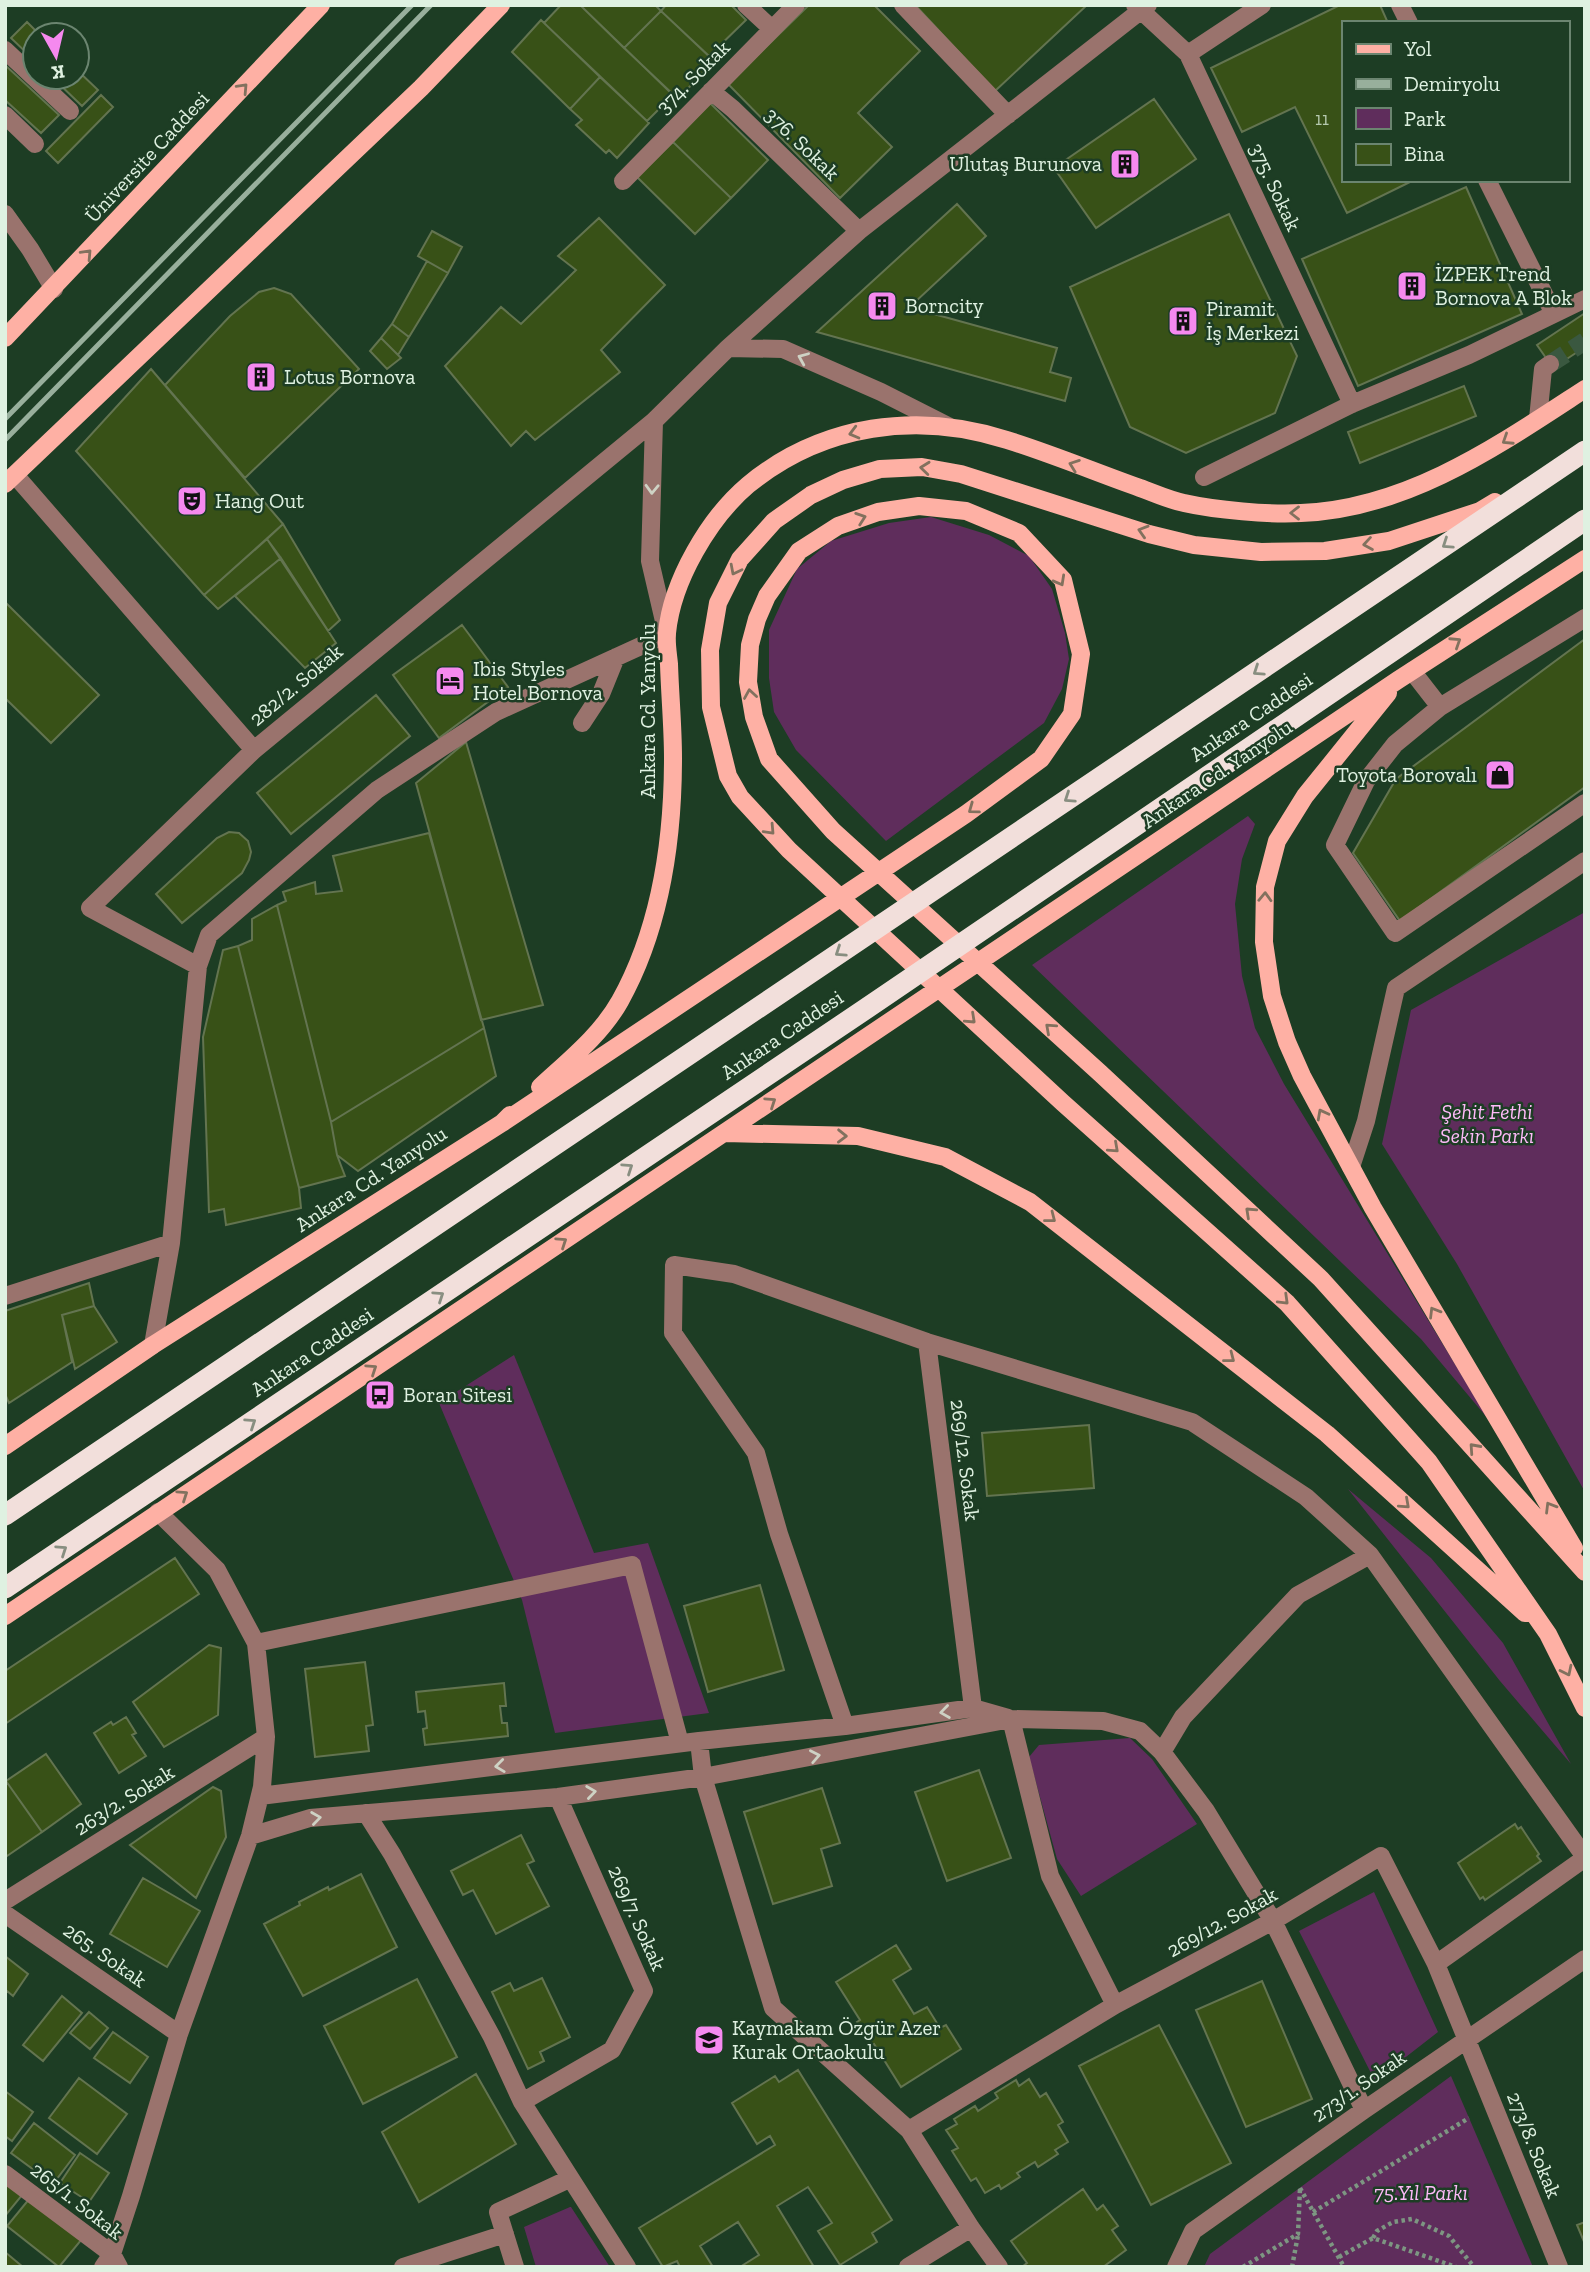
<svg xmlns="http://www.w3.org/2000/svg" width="1590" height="2272" font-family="'Zilla Slab',serif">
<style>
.green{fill:#5f2d5c}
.building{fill:#385117;stroke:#637450;stroke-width:2}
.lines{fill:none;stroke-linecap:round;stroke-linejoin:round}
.minor-tunnel{stroke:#3a5840;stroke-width:18;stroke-dasharray:18 9;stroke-linecap:butt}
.path{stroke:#7d9682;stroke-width:4.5;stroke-dasharray:3.5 3.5;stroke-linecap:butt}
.minor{stroke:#9a736d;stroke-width:18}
.major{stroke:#feb0a4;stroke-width:18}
.highway{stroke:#f2dfdb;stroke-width:21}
.rail{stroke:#98af9c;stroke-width:5}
.oneway{stroke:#82715e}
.oneway2{stroke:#ced2c4}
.oneway3{stroke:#888e80}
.labels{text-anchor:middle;stroke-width:5;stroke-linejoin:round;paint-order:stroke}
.number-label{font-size:18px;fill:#b5c9ae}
.street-label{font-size:21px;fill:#dff1e1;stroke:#1d3d24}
.poi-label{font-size:21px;fill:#dff1e1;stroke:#1d3d24;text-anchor:start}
.park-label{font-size:21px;font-style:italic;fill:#febaf9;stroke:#1d3d24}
</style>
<rect width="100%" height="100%" fill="#1d3d24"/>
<path class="green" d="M931 517 989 535 1029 556 1052 589 1065 633 1069 659 1062 689 1044 723 886 841 796 750 774 712 769 678V630L797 569 831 541 889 523Z
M1248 816 1255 824 1242 859 1235 904 1242 976 1255 1028 1284 1084 1489 1420 1421 1339 1032 965Z
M1585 912V1492L1457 1264 1382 1144 1411 1010Z
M514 1355 594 1553 648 1543 709 1713 555 1733 522 1600 439 1403Z
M1348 1489 1431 1558 1503 1643 1571 1764 1500 1681Z
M1130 1738 1152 1759 1197 1824 1081 1896 1057 1859 1029 1757 1039 1745Z
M1374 1892 1438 2032 1375 2081 1299 1931Z
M1451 2076 1533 2267H1204L1210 2254Z
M570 2207H571L610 2267H536L524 2227Z"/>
<path class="building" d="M561 5H580L673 95 647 121 544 23Z
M580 5H655L661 11 624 48Z
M666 5H731L746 20 709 56 661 11Z
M809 5H874L920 51 858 113 892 147 840 198 728 84Z
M915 5H1087L995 91Z
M1340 5H1380L1388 23H1343V180H1414L1347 213 1295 107 1242 132 1211 68Z
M661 11 714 61 678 99 624 48Z
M541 20 600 77 570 109 512 52Z
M27 22 40 35H35V61L11 38Z
M5 65 59 115 41 133 5 100Z
M77 70 98 90 82 106 52 77H77Z
M600 77 649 123 617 158 609 150 606 153 576 125 582 120 570 109Z
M101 95 113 107 58 163 46 151Z
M1154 99 1196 159 1096 228 1054 168Z
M710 103 768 160 731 198 673 142Z
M673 142 731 198 695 234 637 177Z
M1466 187 1522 314 1358 386 1302 259Z
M957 204 986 236 915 302 923 311 1057 348 1050 372 1071 378 1065 401 817 332Z
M1229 214 1297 356 1275 413 1186 453 1130 427 1070 287Z
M599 218 665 285 601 350 620 372 535 440 526 431 511 446 445 366 501 307 521 324 576 270 558 256Z
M432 231 462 247 448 273 418 256Z
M427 261 448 273 409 337 392 324Z
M274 288 291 294 359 369 245 478 165 385 230 316 259 292Z
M1585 313V347L1553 368 1537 345Z
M392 324 409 337 398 355 381 338Z
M381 338 401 358 387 369 370 351Z
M151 369 283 524 204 595 76 451Z
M1464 386 1476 416 1360 463 1348 432Z
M283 524 340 620 328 631 267 539Z
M267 539 281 558 218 609 204 595Z
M281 558 336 643 305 668 235 596Z
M5 602 99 695 51 743 5 698Z
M462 625 508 687 439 738 393 675Z
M1585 639V787L1400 921 1353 853 1396 779Z
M376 695 410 736 291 834 257 793Z
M466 742 543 1005 481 1020 416 783Z
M229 832 239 833 248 841 251 852 249 860 242 873 182 923 156 894 217 838Z
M429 833 484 1028 331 1122 277 905 286 901 283 892 315 882 316 894 342 891 333 856Z
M277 905 331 1122 337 1155 345 1176 299 1188 238 946 252 940V919Z
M238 946 299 1188 301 1208 226 1225 224 1209 209 1212 203 1037 223 950Z
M484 1028 496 1076 358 1171 337 1155 331 1122Z
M89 1283 94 1306 62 1315 72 1362 9 1403 5 1394V1311Z
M94 1306 117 1342 75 1369 62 1315Z
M1089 1425 1094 1488 987 1496 982 1433Z
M175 1558 199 1594 5 1724V1671Z
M760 1585 784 1670 708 1692 684 1606Z
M209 1645 221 1648 218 1715 164 1747 133 1702Z
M365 1662 373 1725 366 1726 369 1751 315 1757 305 1669Z
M504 1683 506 1706H500L502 1723H507L508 1736 425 1745 423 1729 427 1728 425 1711 418 1712 416 1692Z
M126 1717 136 1733 132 1735 146 1756 119 1773 94 1733 111 1722 113 1725Z
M46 1754 81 1804 42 1832 6 1781Z
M979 1770 1011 1858 947 1881 915 1792Z
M6 1781 42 1832 7 1856 5 1854Z
M213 1787 221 1791 226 1837 196 1898 130 1845Z
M822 1788 840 1843 821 1849 832 1886 773 1904 744 1812Z
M1515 1824 1518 1829 1521 1827 1539 1854 1537 1856 1541 1861 1485 1900 1483 1897 1480 1899 1458 1863Z
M521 1835 534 1861 527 1864 549 1906 496 1934 473 1890 463 1895 451 1871Z
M361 1874 397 1947 303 1996 264 1924 300 1905 299 1902 328 1887 329 1890Z
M143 1878 200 1911 167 1967 110 1934Z
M896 1945 911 1969 893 1980 914 2014 927 2007 940 2028 946 2025 961 2049 901 2087 874 2044 871 2045 857 2022 860 2020 836 1982Z
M5 1956 28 1974 13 1996 7 1991 5 1994Z
M542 1978 570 2037 540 2052 544 2061 528 2069 492 1992 510 1983 514 1991Z
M417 1979 457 2057 363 2104 324 2026Z
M1262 1981 1312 2099 1246 2127 1196 2010Z
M62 1996 82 2013 43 2061 23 2045Z
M89 2012 108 2028 90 2049 70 2033Z
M1159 2025 1231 2163 1151 2205 1079 2066Z
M113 2032 148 2057 130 2083 94 2058Z
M798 2070 892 2220 872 2233 877 2242 840 2265 818 2231 832 2223 808 2187 777 2206 814 2267H740L759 2255 738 2222 700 2246 713 2267H680L677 2261 663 2267 639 2228 775 2145 770 2136 757 2144 732 2103 775 2076 779 2082Z
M476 2074 516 2144 419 2202 382 2132Z
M79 2078 127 2114 97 2154 49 2118Z
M1029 2079 1040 2097 1046 2093 1063 2122 1058 2125 1068 2142 1055 2150 1058 2154 1038 2167 1035 2162 1017 2173 1020 2177 1001 2189 999 2185 985 2193 976 2178 971 2181 952 2151 958 2148 946 2130 957 2124 954 2119 975 2106 978 2111 998 2098 995 2093 1016 2080 1019 2086Z
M5 2091 33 2112 12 2141 5 2136Z
M34 2123 75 2155 53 2184 11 2153Z
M80 2153 109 2173 89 2202 60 2183Z
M5 2179 23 2194 5 2216Z
M1083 2189 1097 2210 1103 2205 1118 2226 1112 2230 1126 2250 1103 2267H1022L1027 2263 1011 2241Z
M30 2198 82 2239 59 2267 7 2226Z
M1585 2222V2244L1577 2225Z
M5 2252 23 2267H5Z"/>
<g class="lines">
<path class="minor-tunnel" d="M1550 364 1585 341"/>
<path class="path" d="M1300 2188 1344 2267
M1313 2212 1469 2118
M1373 2238 1377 2231 1393 2222 1412 2219 1449 2236 1474 2267
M1339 2257 1373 2238 1456 2267
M1243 2267 1298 2234 1300 2188
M1292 2267 1298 2235"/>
<path class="minor" d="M746 5 772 29
M903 5 1008 115
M1135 5 1188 54 1352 404
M1400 5 1409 23
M5 50 70 111
M1188 54 1262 5
M711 91 733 109 859 231
M5 115 35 144
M1487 180 1554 314
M623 181 796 5
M5 214 30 249 54 289
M728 348 783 349 881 392 950 427
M1538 419 1543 369 1550 364
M15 475 254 750
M1204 477 1352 404 1469 355 1585 299
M1412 671 1440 707 1585 618
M1440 707 1395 744 1366 781 1335 845 1395 933 1585 803
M582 723 601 694 616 657
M198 966 90 908 254 750 654 421 728 348 859 231 1148 5
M1351 1167 1366 1121 1396 988 1585 861
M5 1296 171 1243
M927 1342 973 1708
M153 1345 171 1243 198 966 209 935 377 790 496 712 667 634 650 561 654 421
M256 1643 632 1565 680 1743
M1011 1719 1050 1876 1115 2005
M845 1726 779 1534 756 1453 673 1333 674 1265 734 1274 927 1342 1192 1422 1306 1497 1370 1555 1585 1857
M699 1741 703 1777 773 2008 909 2130 971 2228 999 2267
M1162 1752 1183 1717 1298 1595 1370 1555
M260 1796 699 1741 845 1726 973 1708 1008 1718
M558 1797 644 1991 612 2050 522 2102 627 2267
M366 1813 392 1854 492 2037 522 2102
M250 1836 310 1818 558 1797 703 1777 1011 1719 1103 1721 1140 1731 1162 1752 1206 1811 1273 1921 1364 2110
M5 1901 266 1737
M5 1914 179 2034
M1436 1964 1585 1858
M909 2130 1115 2005 1273 1921 1381 1856 1436 1964 1559 2267
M5 2174 112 2254 119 2267
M103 2267 112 2254 131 2196 179 2034 250 1836 262 1787 266 1737 256 1643 217 1570 158 1512
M403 2267 505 2234
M515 2267 498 2212 569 2179
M908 2267 971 2228
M1176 2267 1193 2231 1364 2110 1585 1959"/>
<path class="major" d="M5 338 321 5
M5 484 421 88 501 5
M1495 502 1480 511 1389 541 1325 551 1261 552 1194 545 1149 534 961 474 922 467 880 469 843 480 811 495 774 521 740 559 718 603 710 650 711 707 728 776 740 797 789 850 1063 1103 1287 1303 1429 1462 1548 1634 1585 1708
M1388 693 1305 796 1277 841 1265 887 1264 942 1272 996 1287 1042 1302 1076 1373 1208 1574 1548
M540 1087C568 1061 601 1035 620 1001 660 929 673 840 673 758 673 727 670 696 669 664 668 654 666 643 667 633 672 581 709 518 748 485 822 424 918 411 1007 440 1052 454 1095 472 1140 488 1154 493 1169 500 1184 503 1215 510 1270 515 1301 513 1408 509 1499 445 1585 389
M502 1123 966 814 1041 759 1072 714 1081 654 1063 580 1019 533 966 511 919 506 878 512 838 526 799 551 767 596 757 619 750 645 748 682 754 717 769 759 833 831 1100 1073 1321 1279 1585 1572
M725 1133 858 1136 945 1157 1030 1202 1327 1434 1525 1613
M5 1446 153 1345 502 1123 510 1115
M5 1616 1398 680 1585 559"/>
<path class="highway" d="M5 1515 1585 451
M5 1588 867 1008 1585 520"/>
<path class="rail" d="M5 419 412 5
M5 440 431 5"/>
</g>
<defs><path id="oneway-chevron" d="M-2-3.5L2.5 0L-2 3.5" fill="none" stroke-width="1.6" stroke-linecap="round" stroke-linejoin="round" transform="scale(1.75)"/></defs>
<g class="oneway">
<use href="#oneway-chevron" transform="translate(243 88) rotate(-47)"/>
<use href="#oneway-chevron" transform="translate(87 254) rotate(-47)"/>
<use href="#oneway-chevron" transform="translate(854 433) rotate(165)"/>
<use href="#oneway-chevron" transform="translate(1507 440) rotate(147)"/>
<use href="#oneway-chevron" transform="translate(1074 465) rotate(-160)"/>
<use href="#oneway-chevron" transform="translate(925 468) rotate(-174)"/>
<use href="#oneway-chevron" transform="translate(1295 513) rotate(-180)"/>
<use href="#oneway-chevron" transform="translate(861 518) rotate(-19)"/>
<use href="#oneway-chevron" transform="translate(1143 531) rotate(-163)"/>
<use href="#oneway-chevron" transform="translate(1368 544) rotate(171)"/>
<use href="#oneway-chevron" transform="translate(735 570) rotate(117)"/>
<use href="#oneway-chevron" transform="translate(1060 581) rotate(61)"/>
<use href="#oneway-chevron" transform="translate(1456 642) rotate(-33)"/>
<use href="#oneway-chevron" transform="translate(750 694) rotate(-99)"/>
<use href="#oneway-chevron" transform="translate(973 809) rotate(144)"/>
<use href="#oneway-chevron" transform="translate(770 830) rotate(47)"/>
<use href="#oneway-chevron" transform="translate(1265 897) rotate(-88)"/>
<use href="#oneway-chevron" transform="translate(971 1019) rotate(43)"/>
<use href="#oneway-chevron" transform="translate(1050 1028) rotate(-138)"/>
<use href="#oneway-chevron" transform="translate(771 1102) rotate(-34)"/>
<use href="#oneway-chevron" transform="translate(1322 1114) rotate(-118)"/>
<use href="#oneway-chevron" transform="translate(842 1136) rotate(1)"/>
<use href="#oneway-chevron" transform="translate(1114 1148) rotate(42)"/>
<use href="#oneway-chevron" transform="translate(1250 1212) rotate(-137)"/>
<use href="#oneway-chevron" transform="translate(1051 1218) rotate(38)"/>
<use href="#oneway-chevron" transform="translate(562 1242) rotate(-34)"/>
<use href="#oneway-chevron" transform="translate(1284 1300) rotate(44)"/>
<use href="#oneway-chevron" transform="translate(1434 1312) rotate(-121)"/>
<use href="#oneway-chevron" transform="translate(1230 1358) rotate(38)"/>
<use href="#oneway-chevron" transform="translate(372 1369) rotate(-34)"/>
<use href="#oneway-chevron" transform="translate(1474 1448) rotate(-132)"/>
<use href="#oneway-chevron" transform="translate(183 1495) rotate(-34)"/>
<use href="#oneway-chevron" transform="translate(1405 1504) rotate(42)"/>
<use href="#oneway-chevron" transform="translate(1550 1507) rotate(-121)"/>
<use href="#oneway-chevron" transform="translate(1567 1671) rotate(64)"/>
</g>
<g class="oneway2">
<use href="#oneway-chevron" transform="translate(803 358) rotate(-157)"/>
<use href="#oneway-chevron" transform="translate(652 489) rotate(92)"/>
<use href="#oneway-chevron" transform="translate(945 1712) rotate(172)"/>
<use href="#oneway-chevron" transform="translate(815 1756) rotate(-11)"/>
<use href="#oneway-chevron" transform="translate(500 1766) rotate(173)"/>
<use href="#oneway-chevron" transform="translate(591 1792) rotate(-8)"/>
<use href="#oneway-chevron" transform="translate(316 1818) rotate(-8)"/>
</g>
<g class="oneway3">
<use href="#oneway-chevron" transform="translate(1447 544) rotate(146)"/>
<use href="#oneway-chevron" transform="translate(1258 671) rotate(146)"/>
<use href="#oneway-chevron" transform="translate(1069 798) rotate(146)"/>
<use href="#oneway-chevron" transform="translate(840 952) rotate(146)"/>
<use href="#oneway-chevron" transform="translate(628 1168) rotate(-34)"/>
<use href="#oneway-chevron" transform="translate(439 1296) rotate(-34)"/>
<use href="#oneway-chevron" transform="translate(251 1423) rotate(-34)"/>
<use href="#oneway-chevron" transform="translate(62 1550) rotate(-34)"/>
</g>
<defs>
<g id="building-square" transform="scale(1.575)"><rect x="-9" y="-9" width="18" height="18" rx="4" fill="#f589ef" stroke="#1d3d24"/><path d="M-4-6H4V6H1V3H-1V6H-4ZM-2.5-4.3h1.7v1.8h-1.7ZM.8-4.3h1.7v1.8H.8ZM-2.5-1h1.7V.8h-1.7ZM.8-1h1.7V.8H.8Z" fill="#111"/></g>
<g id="theatre-square" transform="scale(1.575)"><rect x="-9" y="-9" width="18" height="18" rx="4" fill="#f589ef" stroke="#1d3d24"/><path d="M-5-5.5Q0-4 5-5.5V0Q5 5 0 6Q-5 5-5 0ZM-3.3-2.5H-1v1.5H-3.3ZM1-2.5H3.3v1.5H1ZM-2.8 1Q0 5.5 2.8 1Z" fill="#111"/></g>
<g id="hotel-square" transform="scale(1.575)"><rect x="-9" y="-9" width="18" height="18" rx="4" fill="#f589ef" stroke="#1d3d24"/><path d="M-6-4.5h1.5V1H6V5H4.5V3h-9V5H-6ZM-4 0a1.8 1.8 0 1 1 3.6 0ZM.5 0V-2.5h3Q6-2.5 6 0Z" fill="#111"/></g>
<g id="shop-square" transform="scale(1.575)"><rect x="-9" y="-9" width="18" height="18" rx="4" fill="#f589ef" stroke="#1d3d24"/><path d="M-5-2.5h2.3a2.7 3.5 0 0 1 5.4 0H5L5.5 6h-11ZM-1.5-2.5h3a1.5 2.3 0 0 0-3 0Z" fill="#111"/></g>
<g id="bus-square" transform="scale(1.575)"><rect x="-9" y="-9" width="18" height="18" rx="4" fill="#f589ef" stroke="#1d3d24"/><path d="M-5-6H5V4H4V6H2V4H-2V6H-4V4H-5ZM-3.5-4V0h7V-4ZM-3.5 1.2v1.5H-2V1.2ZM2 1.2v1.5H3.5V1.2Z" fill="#111"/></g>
<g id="school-square" transform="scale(1.575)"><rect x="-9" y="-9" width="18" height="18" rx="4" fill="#f589ef" stroke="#1d3d24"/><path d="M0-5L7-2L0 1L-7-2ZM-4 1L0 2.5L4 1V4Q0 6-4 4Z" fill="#111"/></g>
</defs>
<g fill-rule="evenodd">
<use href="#building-square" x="1125" y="164"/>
<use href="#building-square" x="1412" y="286"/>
<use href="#building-square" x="882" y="306"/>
<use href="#building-square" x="1183" y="321"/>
<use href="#building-square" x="261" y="377"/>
<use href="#theatre-square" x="192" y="501"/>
<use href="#hotel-square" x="450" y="681"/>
<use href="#shop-square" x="1500" y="775"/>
<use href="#bus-square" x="380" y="1395"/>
<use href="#school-square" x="709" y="2040"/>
</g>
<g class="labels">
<g class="number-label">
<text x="1322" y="125">11</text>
</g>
<g class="street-label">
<text transform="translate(693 77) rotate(-45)" y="7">374. Sokak</text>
<text transform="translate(802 144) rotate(44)" y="7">376. Sokak</text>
<text transform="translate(147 157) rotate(-47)" y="7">Üniversite Caddesi</text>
<text transform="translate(1275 187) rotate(65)" y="7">375. Sokak</text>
<text transform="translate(296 685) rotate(-40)" y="7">282/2. Sokak</text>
<text transform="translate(648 711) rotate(-90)" y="7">Ankara Cd. Yanyolu</text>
<text transform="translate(1251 717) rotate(-34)" y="7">Ankara Caddesi</text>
<text transform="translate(1217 774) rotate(-34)" y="7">Ankara Cd. Yanyolu</text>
<text transform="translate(782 1035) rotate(-34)" y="7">Ankara Caddesi</text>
<text transform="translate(371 1179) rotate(-33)" y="7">Ankara Cd. Yanyolu</text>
<text transform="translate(312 1352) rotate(-34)" y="7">Ankara Caddesi</text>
<text transform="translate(965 1460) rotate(83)" y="7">269/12. Sokak</text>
<text transform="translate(124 1800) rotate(-32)" y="7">263/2. Sokak</text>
<text transform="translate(637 1918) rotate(66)" y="7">269/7. Sokak</text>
<text transform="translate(1222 1922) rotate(-29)" y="7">269/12. Sokak</text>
<text transform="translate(105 1955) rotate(35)" y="7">265. Sokak</text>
<text transform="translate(1359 2086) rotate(-35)" y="7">273/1. Sokak</text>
<text transform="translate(1534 2145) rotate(68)" y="7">273/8. Sokak</text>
<text transform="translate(77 2201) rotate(38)" y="7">265/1. Sokak</text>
</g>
<g class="poi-label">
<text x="1102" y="171" text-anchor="end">Ulutaş Burunova</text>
<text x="1435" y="281">İZPEK Trend<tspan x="1435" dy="24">Bornova A Blok</tspan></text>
<text x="905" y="313">Borncity</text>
<text x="1206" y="316">Piramit<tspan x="1206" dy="24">İş Merkezi</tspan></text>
<text x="284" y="384">Lotus Bornova</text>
<text x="215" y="508">Hang Out</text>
<text x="473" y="676">Ibis Styles<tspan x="473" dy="24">Hotel Bornova</tspan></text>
<text x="1477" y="782" text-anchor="end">Toyota Borovalı</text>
<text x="403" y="1402">Boran Sitesi</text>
<text x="732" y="2035">Kaymakam Özgür Azer<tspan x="732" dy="24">Kurak Ortaokulu</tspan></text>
</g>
<g class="park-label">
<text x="1487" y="1119">Şehit Fethi<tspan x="1487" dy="24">Sekin Parkı</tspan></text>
<text x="1421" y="2200">75.Yıl Parkı</text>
</g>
</g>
<rect width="1590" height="2272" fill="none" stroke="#dff1e1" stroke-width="14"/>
<rect x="1342" y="21" width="228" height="161" fill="#1d3d24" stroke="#6b8570" stroke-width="2"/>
<rect x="1356" y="44" width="35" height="10" fill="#feb0a4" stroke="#6b8570" stroke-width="2"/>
<text x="1404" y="56" font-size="21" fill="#dff1e1">Yol</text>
<rect x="1356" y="79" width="35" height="10" fill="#98af9c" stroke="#6b8570" stroke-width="2"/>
<text x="1404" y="91" font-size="21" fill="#dff1e1">Demiryolu</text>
<rect x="1356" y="108" width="35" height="21" fill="#5f2d5c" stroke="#6b8570" stroke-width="2"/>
<text x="1404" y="126" font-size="21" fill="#dff1e1">Park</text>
<rect x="1356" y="144" width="35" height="21" fill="#385117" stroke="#6b8570" stroke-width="2"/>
<text x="1404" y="161" font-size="21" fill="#dff1e1">Bina</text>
<g transform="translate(56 56) rotate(172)"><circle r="33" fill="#1d3d24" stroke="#6b8570" stroke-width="2"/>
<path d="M0-5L12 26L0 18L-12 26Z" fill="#f589ef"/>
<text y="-10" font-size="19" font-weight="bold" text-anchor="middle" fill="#dff1e1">K</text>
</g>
</svg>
